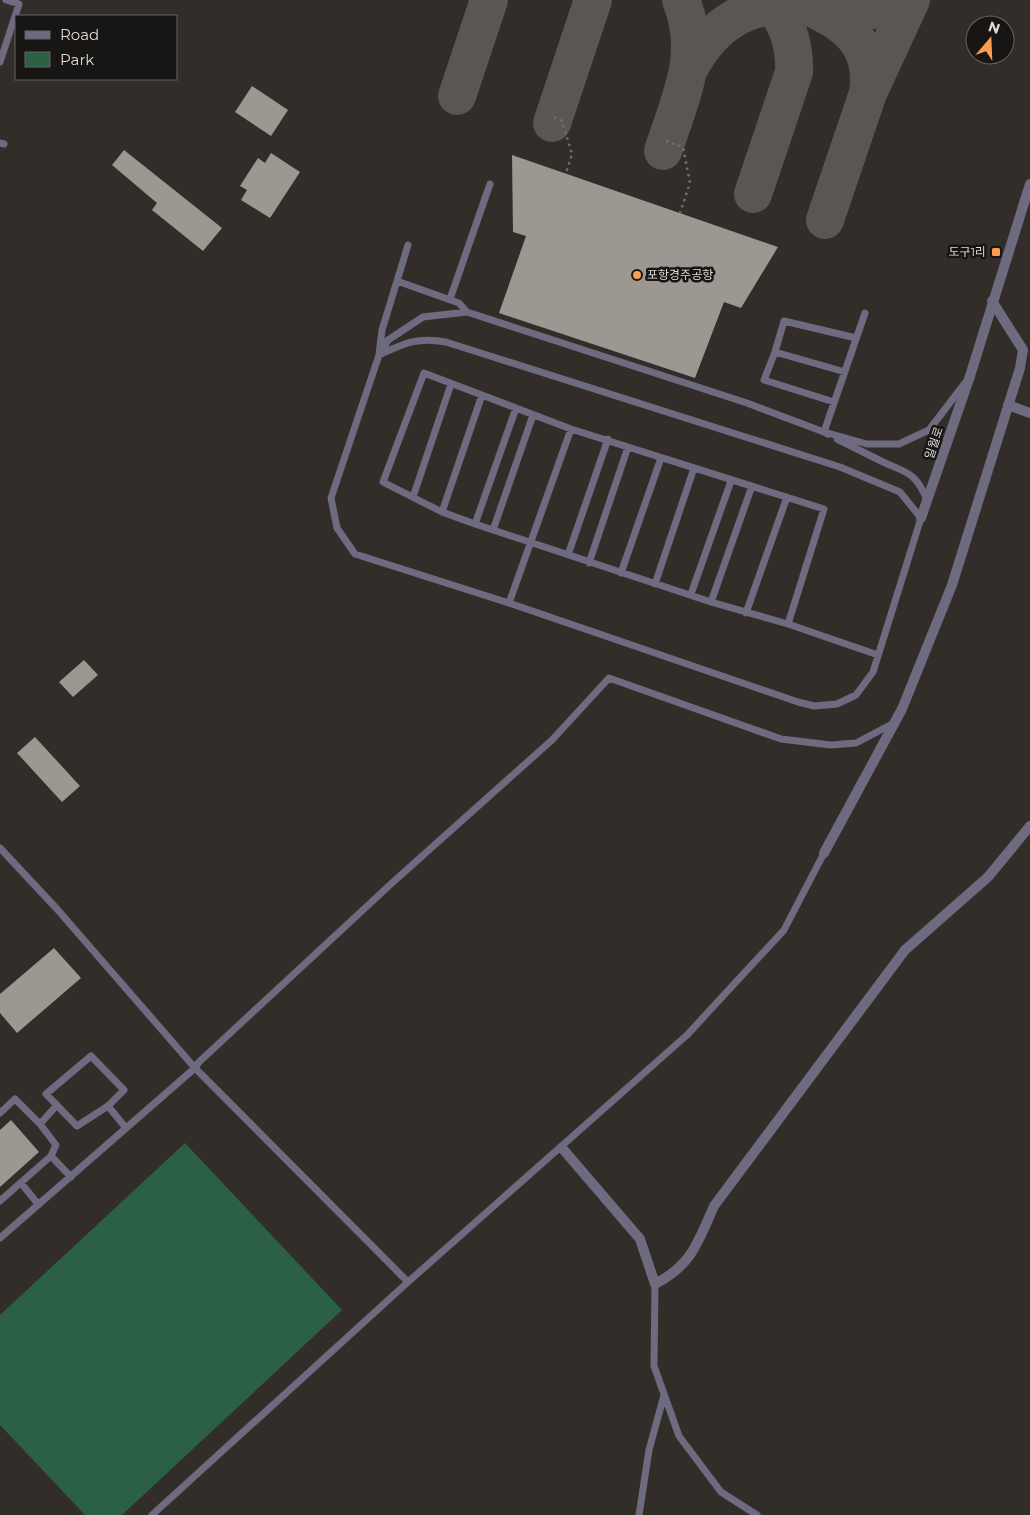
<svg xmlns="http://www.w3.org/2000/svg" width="1030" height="1515" font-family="Montserrat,'Noto Sans KR',sans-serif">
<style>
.green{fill:#2b6045}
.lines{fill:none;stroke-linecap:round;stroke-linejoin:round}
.taxiway{stroke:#5a5652;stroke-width:38}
.building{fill:#9c9791}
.path{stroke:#726e6a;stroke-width:2.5;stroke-dasharray:2.5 4;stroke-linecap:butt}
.lane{stroke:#6e6b81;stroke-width:7}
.street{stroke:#6e6b81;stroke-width:10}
.poi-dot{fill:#fb9e50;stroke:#181614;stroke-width:2}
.labels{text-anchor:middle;stroke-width:5;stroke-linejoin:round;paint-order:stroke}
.poi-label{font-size:12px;fill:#dedbd8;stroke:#181614;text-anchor:end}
.street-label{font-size:12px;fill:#dedbd8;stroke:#181614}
</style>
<rect width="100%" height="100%" fill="#322d29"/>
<path class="green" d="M185 1143 342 1310 122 1515H85L0 1425V1315Z"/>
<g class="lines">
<path class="taxiway" d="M816 10C853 27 874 50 868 93L825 220
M816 10C844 17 871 14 895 0
M690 67C714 23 745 5 795 3
M868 93 911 0
M457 96 489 0
M552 123 593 0
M663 151C680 99 703 54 681 0
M753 194 794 72C795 45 787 19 767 0"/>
</g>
<path class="building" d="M252 86 288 110 271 136 235 112Z
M124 150 222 228 203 251 152 210 157 203 112 165Z
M271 153 300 172 270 218 241 200 247 190 240 186 258 158 265 163Z
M512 155 778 247 741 308 724 302 695 378 499 313 526 236 513 232Z
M84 660 98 675 73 697 59 682Z
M35 737 80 786 62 802 17 753Z
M54 948 81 978 17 1033 0 1013V994Z
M11 1120 39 1152 0 1187V1130Z"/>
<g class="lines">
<path class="path" d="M554 117 562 121 572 154 566 173
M666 141 683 147 690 183 680 213"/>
<path class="lane" d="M0 62 19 4 6 0
M0 143 4 144
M397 281 408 245
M450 299 490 184
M775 352 845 372
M381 353 388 340 423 317 467 312 747 403 824 432 867 444H899L929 430 965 383
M379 355C405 343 417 337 446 342L840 467 900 492 921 518 873 672 856 695 837 704 814 706 798 702 509 603 355 554 337 528 331 498 379 355 382 330 397 281 459 303 467 312
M424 373 571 429 824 509 788 624 711 602 475 524 442 512 383 482Z
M834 402 764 380 775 352 784 321 856 338
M828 434 824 432 865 313
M837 439C851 446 865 453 879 460 905 473 915 470 927 500
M413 497 451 384
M442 512 482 395
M475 524 516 408
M493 530 533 415
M568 555 608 439
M589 563 628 447
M621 573 661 458
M655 584 694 468
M691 594 731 481
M711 602 752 486
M509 603 571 429
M746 613 787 497
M788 624 878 655
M0 848 57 909 195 1068 408 1282
M91 1056 124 1090 108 1106 77 1126 46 1094Z
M108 1106 126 1128
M0 1113 15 1099 40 1124
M51 1156 56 1145 40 1124 57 1105
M21 1183 38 1204
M0 1201 51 1156 71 1177
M0 1238 195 1068 199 1062 392 883 552 740 609 678 781 739 831 745 856 743 894 723
M655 1284 654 1366 679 1436 721 1492 757 1515
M152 1515 408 1282 687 1035 784 930 824 853
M639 1515 649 1450 664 1395"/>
<path class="street" d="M1008 405 1030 413
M921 518 970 376 1030 184
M824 853 902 709 952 585 1020 368 1023 350 992 301
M562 1148 640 1239 655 1284C692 1265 698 1242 714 1206L905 950 988 877 1030 826"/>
</g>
<g class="poi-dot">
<rect x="991" y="247" width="10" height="10" rx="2.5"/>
<circle cx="637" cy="275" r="5"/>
</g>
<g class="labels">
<g class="poi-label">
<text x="986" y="256">도구1리</text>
<text x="647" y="279" text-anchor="start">포항경주공항</text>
</g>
<g class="street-label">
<text transform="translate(934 443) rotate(-71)" y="4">일월로</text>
</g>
</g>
<rect x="15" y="15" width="162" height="65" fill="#181614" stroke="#676562"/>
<rect x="25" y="31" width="25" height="8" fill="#6e6b81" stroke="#676562"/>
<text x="60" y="40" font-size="15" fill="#dedbd8">Road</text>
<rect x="25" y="52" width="25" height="15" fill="#2b6045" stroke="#676562"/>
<text x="60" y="65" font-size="15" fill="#dedbd8">Park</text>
<g transform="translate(990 40) rotate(19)"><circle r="24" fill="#181614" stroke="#676562"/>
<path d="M0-4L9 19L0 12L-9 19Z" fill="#fb9e50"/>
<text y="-8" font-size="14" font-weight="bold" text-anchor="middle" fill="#dedbd8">N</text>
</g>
</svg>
